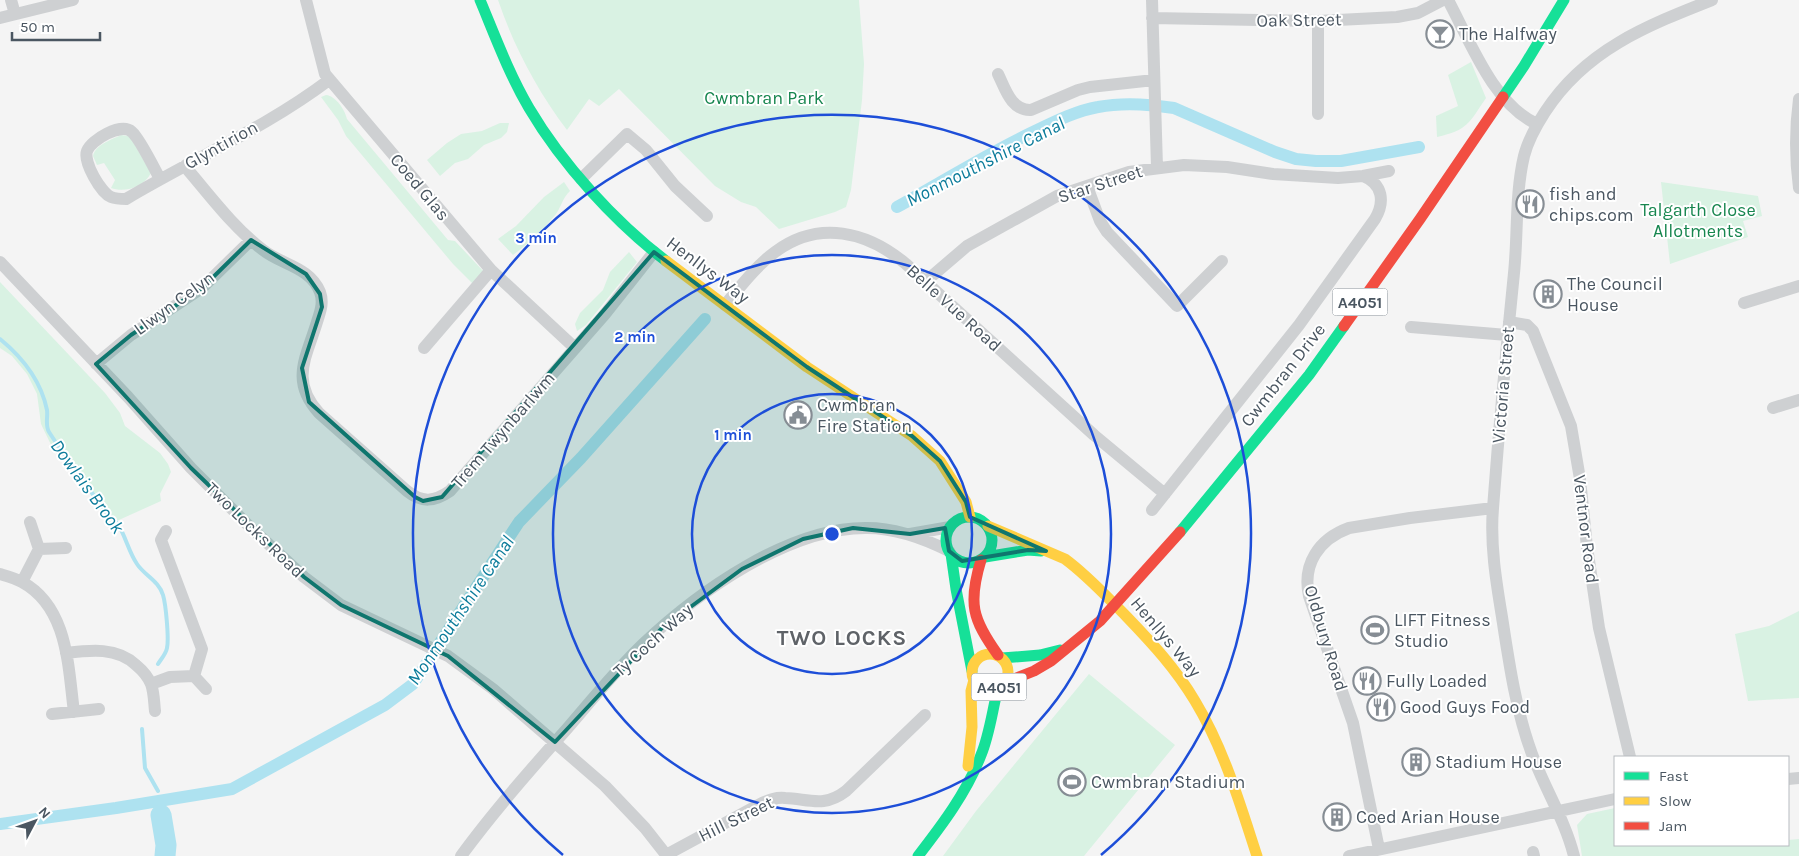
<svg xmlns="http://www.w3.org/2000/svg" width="1799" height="856" font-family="Karla,sans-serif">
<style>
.green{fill:#d9f2e3}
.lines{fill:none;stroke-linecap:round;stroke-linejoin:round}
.stream{stroke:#aee2f0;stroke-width:4}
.canal{stroke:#aee2f0;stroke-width:12}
.river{stroke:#aee2f0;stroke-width:21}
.street{stroke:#ced0d2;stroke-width:12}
.fast{stroke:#16e098;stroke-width:11}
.slow{stroke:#ffcf43;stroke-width:11}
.jam{stroke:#f24e42;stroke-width:11}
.marked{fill:#0f766e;fill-opacity:0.2;stroke:#0f766e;stroke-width:4;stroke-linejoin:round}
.ring{fill:none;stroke:#1d4ed8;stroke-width:2.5}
.labels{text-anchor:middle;stroke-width:4;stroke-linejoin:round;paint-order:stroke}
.shield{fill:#fff;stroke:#808990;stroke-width:1}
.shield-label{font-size:16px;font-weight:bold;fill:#4a5661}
.street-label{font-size:18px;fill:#4a5661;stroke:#fff}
.poi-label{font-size:18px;fill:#4a5661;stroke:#fff;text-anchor:start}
.park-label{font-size:18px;fill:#17864f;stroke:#fff}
.water-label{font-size:19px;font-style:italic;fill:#0c7c9b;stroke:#fff}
.district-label{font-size:22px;font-weight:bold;letter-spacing:1px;fill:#5f6368;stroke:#fff}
.centre{fill:#1d4ed8;stroke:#fff;stroke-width:2.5}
.ring-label{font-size:15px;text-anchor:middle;font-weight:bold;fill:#1d4ed8;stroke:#fff;stroke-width:4;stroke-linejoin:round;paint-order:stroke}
</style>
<rect width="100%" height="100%" fill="#f4f4f4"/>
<path class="green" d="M498 0H859L864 64 862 100 851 190 846 207 835 212 779 229 756 207 741 202 715 186 619 89 599 106 589 99 567 130C537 90 514 47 498 0Z
M1471 62 1486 98C1469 123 1468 130 1437 137L1436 116 1458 106 1448 75Z
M326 95C336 96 345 110 347 119L448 240 455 241 485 273 474 285 453 264 346 136 338 120 321 97Z
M500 123H509L507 132 501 138 484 145 468 159 455 163 440 176 427 160 447 143 461 134 482 131Z
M121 135 128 136 132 140 151 173C144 187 125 193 111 188L115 180 104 163 97 165 93 156C95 145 111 140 121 135Z
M564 182 570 191C563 197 561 207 556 214 543 230 529 243 513 255L498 239 516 226 544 197Z
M1661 182 1758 196 1762 216 1743 221 1748 237 1670 264Z
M629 252 637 262 586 325 577 331 575 324 580 313 603 290 610 272Z
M0 282 105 393 120 413 125 426 160 453 168 464 171 472 160 494 161 501 110 524 91 495 54 451 41 424 37 394 27 374 12 356 0 348Z
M1799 611V698L1748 701 1735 634 1769 626Z
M1089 674 1175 745 1084 856H943L976 811Z
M1615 808V845H1788V840L1799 839V856H1582L1577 825 1587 814Z"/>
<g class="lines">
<path class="stream" d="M0 339C22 357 41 381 47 410 48 417 45 426 49 432 67 460 87 486 106 512 110 518 117 521 119 526 126 538 129 552 137 564 144 575 159 581 163 595 166 605 169 639 167 648 166 654 161 659 158 664
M142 729 145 768 158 791"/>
<path class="canal" d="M897 207C942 182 985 155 1031 133 1052 123 1075 111 1098 107 1123 102 1149 104 1174 108L1275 152 1296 159 1316 161H1341L1419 147
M0 824 116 808 232 789 385 705 413 684 519 522 581 458 705 319"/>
<path class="river" d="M161 815 166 845 165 856"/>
<path class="street" d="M11 0 15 14
M306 0 325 74 491 270 575 348
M1152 0 1157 167
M1448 0C1470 41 1493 104 1537 124
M0 18 73 0
M1152 18 1318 21 1397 17 1418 13 1443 0
M998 74C1005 88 1011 111 1031 110L1078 90 1090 87 1154 80
M1799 99C1795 129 1795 158 1799 188
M1318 114V21
M186 165 188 170C211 197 234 228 263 250 282 265 310 267 320 292 324 303 320 312 317 322 306 358 290 381 319 413L407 491C422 503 434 502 450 491L605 314 654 252
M160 179C154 168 140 139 132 132 121 122 91 140 87 151 83 162 101 193 111 197 116 199 121 199 126 199 193 159 267 127 329 80
M581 179 627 134 646 150 675 186 707 216
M1087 186 1100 221 1107 232 1177 306 1222 261
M0 262 128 397 191 468 248 525 304 577 341 605 448 656 493 689 605 786 645 828 667 856
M925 282 967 246 1057 196 1129 172 1184 165 1227 167 1273 174 1338 178 1363 176 1389 171
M1744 303 1799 286
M725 305C740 287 756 266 775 252 819 219 868 232 906 264L1094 435 1165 494
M1509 322 1527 325 1533 331 1571 426 1580 479 1587 547 1599 628 1630 757
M1411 327 1507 335
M424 348 491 270
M96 364 131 335 202 288 251 240
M1773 408 1799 400
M1152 510 1299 325 1375 219C1385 202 1383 184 1363 176
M166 531 161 540 202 649 194 676 206 689
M910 534 950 527
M39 549 66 548
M0 574C7 576 15 578 22 582 68 607 68 666 74 712
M22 582 39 549 30 522
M66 653C91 650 117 647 136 665 142 670 148 677 151 684 154 692 154 702 155 711
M151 684 170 677 194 676
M52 714 99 709
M1788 779 1799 778
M1379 849 1353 723 1309 596C1302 564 1319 539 1349 528L1410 518 1493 508
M1533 852 1534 856
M666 855 762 803C769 800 776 797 785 798 809 799 824 808 846 791L925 715
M461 856C493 812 529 771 565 731 590 702 615 671 643 644 698 592 789 527 867 528 896 528 923 538 949 551
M1349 856 1615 799
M1574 856C1565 820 1545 789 1532 754 1516 711 1509 663 1502 617 1496 581 1490 544 1493 508 1499 429 1506 351 1514 273 1518 235 1515 194 1524 156 1528 140 1536 126 1545 112 1585 50 1646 26 1712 0"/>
<path class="fast" d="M480 0C495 36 509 74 529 108 562 164 615 222 666 261
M1503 97 1524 66 1564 0
M946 540a23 23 0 1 1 46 0a23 23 0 1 1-46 0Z
M1180 532 1309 375 1344 326
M951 554 956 589 972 671
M985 557 1028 550 1041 551
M1002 658 1040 655 1060 650
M918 856C942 825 967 792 981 755 989 736 992 713 997 692L1001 686"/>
<path class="slow" d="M666 261 807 367 912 436 940 461 966 502 970 517
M988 526 1065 559C1088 576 1106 596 1126 616 1152 643 1176 669 1195 701 1224 749 1240 804 1257 856
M972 672a18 18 0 1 1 36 0a18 18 0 1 1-36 0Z
M968 766 972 727 971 691 974 680"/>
<path class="jam" d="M1344 326 1420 219 1503 97
M981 560C968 603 972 619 998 655
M1004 683 1034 671 1051 661 1100 621 1180 532"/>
</g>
<path class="marked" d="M251 240 306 274 320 294 322 307 302 368 309 402 415 497 423 501 442 497 654 252 807 367 912 436 940 461 966 502 970 517 1046 551 1028 550 962 561 949 551 945 528 910 534 853 528 803 539 742 569 662 628 555 742 448 656 341 605 304 577 191 468 96 364 131 335 202 288Z"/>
<g class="ring">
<circle cx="832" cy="534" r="140"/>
<circle cx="832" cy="534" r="279"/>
<path d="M563 855A419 419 0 1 1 1101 855"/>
</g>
<defs>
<g id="bar-ring" transform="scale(1.4375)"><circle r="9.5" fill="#fff" stroke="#868d94" stroke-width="1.5"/><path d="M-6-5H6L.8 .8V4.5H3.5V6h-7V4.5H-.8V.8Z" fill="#868d94"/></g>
<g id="restaurant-ring" transform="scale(1.4375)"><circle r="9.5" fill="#fff" stroke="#868d94" stroke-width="1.5"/><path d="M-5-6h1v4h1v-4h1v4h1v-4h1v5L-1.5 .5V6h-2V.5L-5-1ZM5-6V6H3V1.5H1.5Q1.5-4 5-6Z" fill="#868d94"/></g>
<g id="building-ring" transform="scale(1.4375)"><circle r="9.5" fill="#fff" stroke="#868d94" stroke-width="1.5"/><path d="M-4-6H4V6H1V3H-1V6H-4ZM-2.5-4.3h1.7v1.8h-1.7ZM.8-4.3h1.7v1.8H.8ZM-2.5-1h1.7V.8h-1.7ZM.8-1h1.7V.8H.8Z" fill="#868d94"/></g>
<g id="civic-ring" transform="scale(1.4375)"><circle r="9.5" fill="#fff" stroke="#868d94" stroke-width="1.5"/><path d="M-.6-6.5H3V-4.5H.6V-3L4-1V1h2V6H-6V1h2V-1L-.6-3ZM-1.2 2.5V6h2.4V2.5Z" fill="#868d94"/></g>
<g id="stadium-ring" transform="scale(1.4375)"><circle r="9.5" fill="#fff" stroke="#868d94" stroke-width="1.5"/><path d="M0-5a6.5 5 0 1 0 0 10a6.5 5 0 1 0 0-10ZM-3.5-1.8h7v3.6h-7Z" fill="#868d94"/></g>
</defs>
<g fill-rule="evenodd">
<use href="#bar-ring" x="1440" y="34"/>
<use href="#restaurant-ring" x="1530" y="204"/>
<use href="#building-ring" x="1548" y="294"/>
<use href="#civic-ring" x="798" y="415"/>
<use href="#stadium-ring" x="1375" y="630"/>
<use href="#restaurant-ring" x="1367" y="681"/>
<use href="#restaurant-ring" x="1381" y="707"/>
<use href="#building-ring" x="1416" y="762"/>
<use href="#stadium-ring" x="1072" y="782"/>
<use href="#building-ring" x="1337" y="817"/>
</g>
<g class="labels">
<g class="shield">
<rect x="1332.5" y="288.5" width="55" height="27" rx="4"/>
<rect x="971.5" y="673.5" width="55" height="27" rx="4"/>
</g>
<g class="shield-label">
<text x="1360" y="308">A4051</text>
<text x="999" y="693">A4051</text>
</g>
<g class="street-label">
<text transform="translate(1299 20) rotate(-1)" y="6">Oak Street</text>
<text transform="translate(221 145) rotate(-29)" y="6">Glyntirion</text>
<text transform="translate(1100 184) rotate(-18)" y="6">Star Street</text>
<text transform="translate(420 187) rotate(50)" y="6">Coed Glas</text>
<text transform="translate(708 270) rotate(37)" y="6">Henllys Way</text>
<text transform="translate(174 303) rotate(-36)" y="6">Llwyn Celyn</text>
<text transform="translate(954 308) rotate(42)" y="6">Belle Vue Road</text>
<text transform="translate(1283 375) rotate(-52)" y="6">Cwmbran Drive</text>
<text transform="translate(1503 385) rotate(-85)" y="6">Victoria Street</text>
<text transform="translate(503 430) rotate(-49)" y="6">Trem Twynbarlwm</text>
<text transform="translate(1586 529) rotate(83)" y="6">Ventnor Road</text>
<text transform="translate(255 530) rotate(44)" y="6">Two Locks Road</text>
<text transform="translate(1166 637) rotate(50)" y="6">Henllys Way</text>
<text transform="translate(1326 638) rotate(73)" y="6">Oldbury Road</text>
<text transform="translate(653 640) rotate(-42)" y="6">Ty Coch Way</text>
<text transform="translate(736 819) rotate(-26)" y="6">Hill Street</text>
</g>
<g class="poi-label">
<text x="1459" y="40">The Halfway</text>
<text x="1549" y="200">fish and<tspan x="1549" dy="21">chips.com</tspan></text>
<text x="1567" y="290">The Council<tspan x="1567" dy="21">House</tspan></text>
<text x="817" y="411">Cwmbran<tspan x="817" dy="21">Fire Station</tspan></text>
<text x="1394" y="626">LIFT Fitness<tspan x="1394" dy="21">Studio</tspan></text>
<text x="1386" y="687">Fully Loaded</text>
<text x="1400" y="713">Good Guys Food</text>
<text x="1435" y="768">Stadium House</text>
<text x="1091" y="788">Cwmbran Stadium</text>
<text x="1356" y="823">Coed Arian House</text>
</g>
<g class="park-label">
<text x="764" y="104">Cwmbran Park</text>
<text x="1698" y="216">Talgarth Close<tspan x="1698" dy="21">Allotments</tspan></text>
</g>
<g class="water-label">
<text transform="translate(985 161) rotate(-27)" y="7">Monmouthshire Canal</text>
<text transform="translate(88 486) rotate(54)" y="7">Dowlais Brook</text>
<text transform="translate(460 610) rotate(-56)" y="7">Monmouthshire Canal</text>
</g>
<g class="district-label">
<text x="842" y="645">TWO LOCKS</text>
</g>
</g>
<circle cx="832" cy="534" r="8" class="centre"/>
<g class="ring-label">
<text x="536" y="243">3 min</text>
<text x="635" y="342">2 min</text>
<text x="733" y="440">1 min</text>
</g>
<rect x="1614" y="756" width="175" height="90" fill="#ffffff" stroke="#b7bbc0"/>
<rect x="1624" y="772" width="25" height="8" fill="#16e098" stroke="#b7bbc0"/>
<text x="1659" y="781" font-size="15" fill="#4a5661">Fast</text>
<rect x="1624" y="797" width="25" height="8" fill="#ffcf43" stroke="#b7bbc0"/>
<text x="1659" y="806" font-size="15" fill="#4a5661">Slow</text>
<rect x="1624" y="822" width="25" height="8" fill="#f24e42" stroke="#b7bbc0"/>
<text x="1659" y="831" font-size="15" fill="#4a5661">Jam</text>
<g transform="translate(35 821) rotate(49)" stroke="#ffffff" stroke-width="4" paint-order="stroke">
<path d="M0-4L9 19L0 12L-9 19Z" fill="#4a5661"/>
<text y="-8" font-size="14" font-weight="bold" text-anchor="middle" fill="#4a5661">N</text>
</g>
<path d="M12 32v8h88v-8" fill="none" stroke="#4a5661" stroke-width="2.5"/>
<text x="20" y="32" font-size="15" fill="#4a5661" stroke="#ffffff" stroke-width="4" paint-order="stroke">50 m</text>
</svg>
